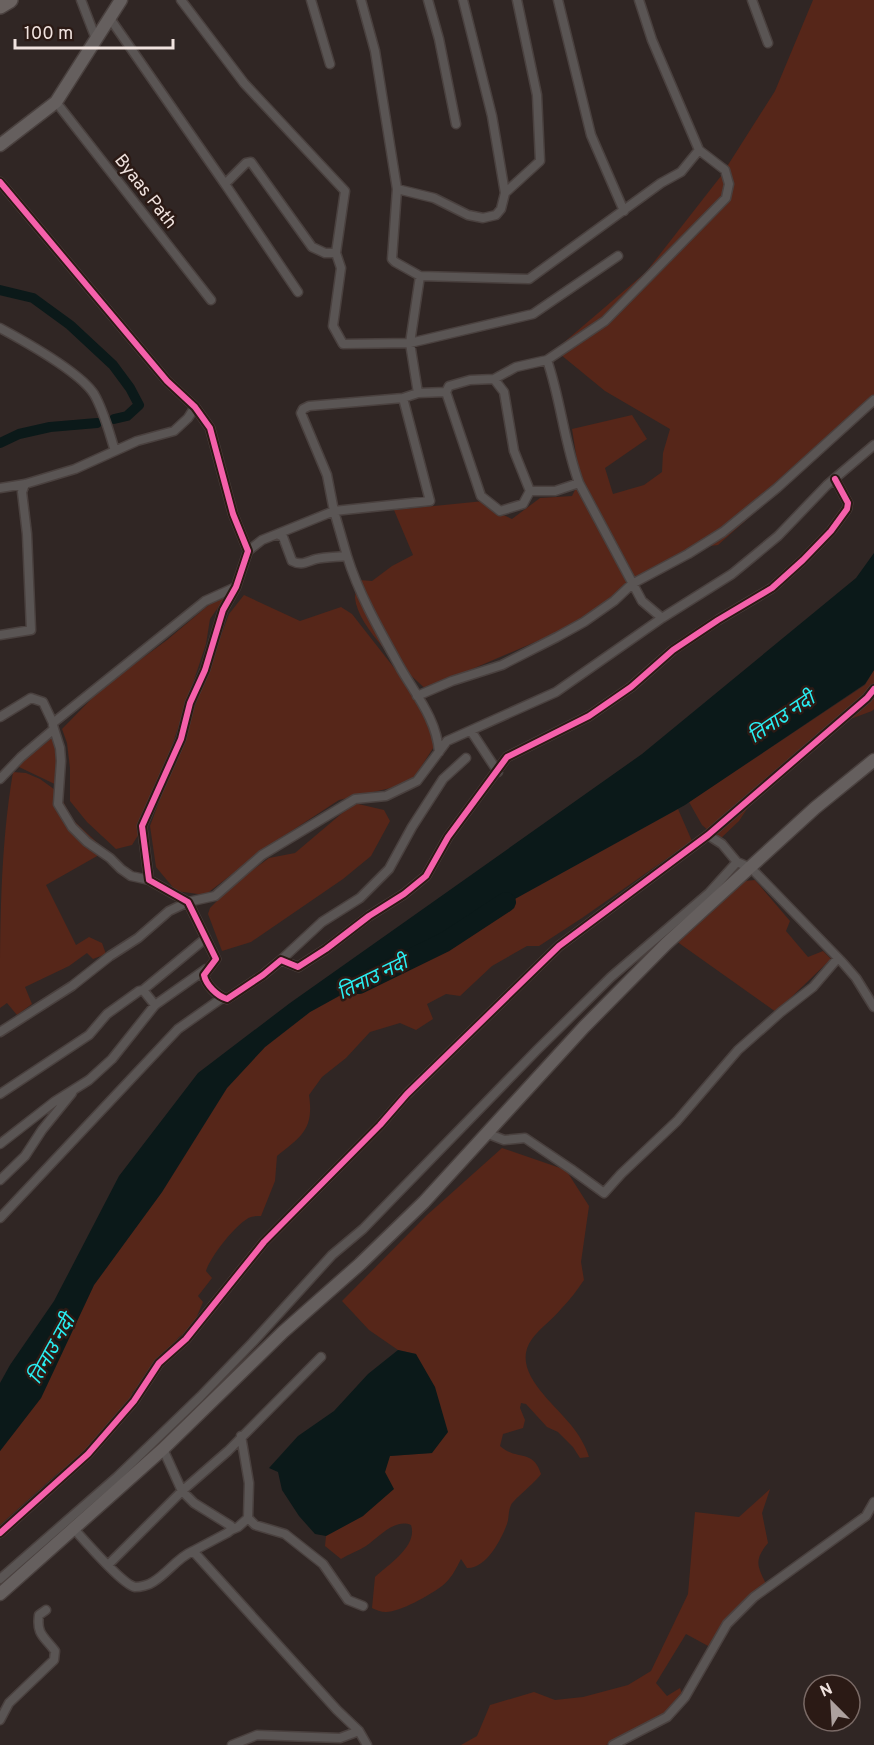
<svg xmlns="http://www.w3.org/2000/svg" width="874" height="1745" font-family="Overpass,'Noto Sans Devanagari',sans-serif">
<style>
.green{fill:#562619}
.water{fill:#0b1919}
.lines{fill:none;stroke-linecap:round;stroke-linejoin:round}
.canal{stroke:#0b1919;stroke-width:10}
.river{stroke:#0b1919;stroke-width:20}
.street-casing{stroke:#4a413f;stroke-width:11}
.secondary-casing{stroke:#4a413f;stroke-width:15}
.highway-casing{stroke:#4a413f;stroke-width:18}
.street{stroke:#5a5554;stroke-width:8}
.secondary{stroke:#655f5e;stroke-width:12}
.highway{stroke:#6a6260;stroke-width:15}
.cycleway-casing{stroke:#2b1a15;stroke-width:10}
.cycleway{stroke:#f560ab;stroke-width:6}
.labels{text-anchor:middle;stroke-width:5;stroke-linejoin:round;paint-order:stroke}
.street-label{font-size:18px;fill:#f0e3df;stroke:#2b1a15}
.water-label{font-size:20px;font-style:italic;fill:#29edf1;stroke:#2b1a15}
</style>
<rect width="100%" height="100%" fill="#302624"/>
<path class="green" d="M813 0H874V407L718 545 702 547 647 577 586 620 426 689C404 670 358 628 355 598 355 592 358 585 359 580L372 581 392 566 413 555 394 510 484 501 497 512 512 519 540 498 572 496 580 480 572 429 632 415 647 439 605 468 613 494 644 485 662 472 663 453 670 429 605 391 555 350 646 272 721 176 775 91Z
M244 595 300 621 341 607 352 614 406 683 424 701 435 745 414 778 395 787 339 800 270 845 205 895 176 891 156 867 150 826 229 614Z
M217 598 224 599 210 619 206 644 147 821 132 845 116 849 87 822 70 801V768L67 743 62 729 102 688 167 640Z
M874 670V709L872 711 837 724 809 744 768 777 739 821 719 840 702 825 689 802 865 685Z
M58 731 66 756 63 788 19 767 20 761 46 743Z
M13 772 26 773 40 779 58 792 73 820 106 851 46 885 76 945 89 937 102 943 106 954 93 959 87 953 69 966 25 987 32 1004 17 1015 7 1003 0 1008C0 929 0 849 13 772Z
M354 803 384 810 390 821 371 856 343 879 251 942 222 951 208 914 210 908 236 882 269 858 295 853Z
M678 809 692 841 582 918 539 946H527L492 966 460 996 446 994 427 1004 433 1019 416 1030 400 1023 370 1032 346 1058 322 1077 309 1095C314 1129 302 1136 277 1156L275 1181 261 1216C258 1216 254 1216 251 1217 238 1221 210 1257 206 1271L212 1278 198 1296 203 1302 192 1328 179 1337 132 1393 135 1398 87 1451 57 1474 0 1525V1451L41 1398 94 1285 162 1192 227 1088 265 1047 310 1012Z
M755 880 790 921 786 931 808 957 823 951 831 959 776 1012 676 941 744 881Z
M502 1148 566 1170 589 1206 581 1262 584 1280C577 1290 570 1300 561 1309 552 1320 540 1328 532 1339 509 1370 554 1403 571 1425 579 1435 585 1445 589 1457L580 1458 573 1447 558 1432 547 1427 526 1404 521 1403 520 1408 525 1420 523 1428 503 1434 500 1446C516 1461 533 1448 541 1474 534 1484 515 1498 511 1505 508 1511 509 1519 507 1524 501 1540 486 1569 467 1568L461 1559C456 1569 451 1579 442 1586 430 1595 400 1612 386 1612 381 1612 376 1610 372 1608L375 1577C389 1564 418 1546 411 1525 395 1518 379 1537 366 1546 358 1551 349 1554 341 1559L325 1546 326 1536 363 1516 385 1472 389 1456 432 1453 416 1354 398 1350 369 1330 342 1301 427 1215Z
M770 1489 762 1513 768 1543C754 1560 757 1565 766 1584L728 1617 710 1647 686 1634 656 1683 667 1696 680 1688 683 1696 665 1714 628 1736 606 1745H461L477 1736 490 1705 534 1692 555 1700 583 1697 628 1685 651 1671 688 1594 695 1512 739 1517Z"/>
<path class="water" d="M874 553V670L865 684 685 805 310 1012 265 1047 227 1088 162 1192 94 1285 41 1398 0 1451V1383L10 1365 54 1301 119 1176 198 1073 290 1003 642 754 856 578Z
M398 1350 416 1354 435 1387 448 1432 432 1453 390 1456 385 1472 394 1489 363 1516 326 1536 315 1534 299 1516 282 1490 278 1472 269 1468 298 1436 334 1411 368 1374Z"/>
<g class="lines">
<path class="canal" d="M0 290 33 298 70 325 113 365 130 388 139 405 127 416 114 419
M0 443 19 434 50 427 97 423"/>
<path class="river" d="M359 984 445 942 506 902"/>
<g class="street-casing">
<path id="street" d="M81 0 96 39
M181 0 244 83 345 191 336 253 341 268 333 326 343 344 410 343 533 314 618 256
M311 0 330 64
M361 0 375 51 397 189 392 259 395 262 420 276 529 279 661 183 681 172 699 150
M428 0 439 39 456 124
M558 0 591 135 624 211
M752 0 768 43
M109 17 225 184 246 163 251 162 312 247 325 253H336
M56 102 211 300
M0 182 167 381 195 407 210 428 233 514 248 551 236 587 223 610 205 670 190 703 181 739 142 826 149 880 188 902 216 959 204 975C206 985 217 996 227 999L263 975 281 960 298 967 326 949 369 916 404 894 426 876 448 837 507 757 589 716 631 687 673 650 718 620 772 588 803 560 831 531 847 509 848 503 835 479
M225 184 298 292
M397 189 434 198 468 215 483 218 496 215 501 209 505 193 492 116 463 0
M505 193 540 161 537 95 517 0
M420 276 410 343 418 393 446 392
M0 328C24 341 80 372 94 394 104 411 109 432 115 451
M494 379 516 367 547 360 605 321 726 198 729 184 725 170 699 150 652 40 639 0
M494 379 504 392 514 451 530 491 523 504 500 511 481 496 446 392 449 386 470 380Z
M579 483 642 601 662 618
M0 488 25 484 75 469 137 441 174 431 188 418 195 407
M530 491H555L579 483C564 443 561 400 547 360
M277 534 334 511 327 475 301 413 303 409 309 406 403 398
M248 551 262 540 277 534 283 537 292 561C301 566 306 562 316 559 325 557 337 557 347 556L334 511 430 501 403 398 418 393
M347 556C359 595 381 633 401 669 416 695 437 720 439 752
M0 635 31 630 27 534 22 492 25 484
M417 696 452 681 502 665 557 637 584 622 614 601 632 584 688 554 723 532 777 488 874 400
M0 717 31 698 43 702 53 723 205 601 236 587
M54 729 60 748 61 761 58 804 72 827 87 842 110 858 121 869 131 876 149 880
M471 731 498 772
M0 779 21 757 54 729 53 725
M708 835 722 844 737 862 751 868 843 963 856 978 874 1007
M281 960 322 922 360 898 389 869 412 827 443 779 466 758
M143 990 206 938
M155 1005 206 969
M0 1032 72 986 110 956 138 938 169 911 188 902 215 896 262 855 355 799 386 796 417 781 447 741 556 692 662 618 732 574 778 536 827 485 874 445
M0 1094 89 1035 107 1014 139 991 143 990 155 1005 112 1059 89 1080 54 1102 0 1144
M486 1133 504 1140 525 1138 571 1169 604 1193 621 1174 677 1121 738 1050 781 1012 813 987 838 958
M0 1180 25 1156 42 1130 72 1093
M0 1218 178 1029 222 998
M163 1449 182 1491 194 1503 231 1526V1530L227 1533 193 1551 337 1710 359 1731 367 1745
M248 1518 255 1525 285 1534 323 1564 348 1600 363 1606
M74 1529C84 1540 123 1585 135 1587 140 1587 149 1585 153 1582 168 1573 177 1558 193 1551
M231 1530 238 1527 248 1518 249 1483 241 1436
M0 1533 88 1454 134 1401 159 1363 186 1339 264 1242 380 1125 407 1094 559 946 708 835 867 698 874 689
M108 1565 182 1491 228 1451 321 1357
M0 1579 117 1477 200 1397 253 1342 332 1255 363 1229 393 1198 537 1050 611 977 709 893 737 862
M0 1720 9 1703 54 1660 55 1651C45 1637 36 1635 39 1615L46 1610
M232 1745 257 1735 340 1738 359 1731
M613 1745 667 1717 685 1697 727 1624 754 1597 866 1516 874 1502"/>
</g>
<g class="secondary-casing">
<path id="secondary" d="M0 145 56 102 121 0
M0 1594 163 1449 283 1332 360 1264 424 1202 584 1027 666 944 815 808 874 760"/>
</g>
<g class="highway-casing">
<path id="highway" d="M0 6 10 0"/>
</g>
<use href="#street" class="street"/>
<use href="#secondary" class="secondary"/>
<use href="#highway" class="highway"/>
<g class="cycleway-casing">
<path id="cycleway" d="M0 182 167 381 195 407 210 428 233 514 248 551 236 587 223 610 205 670 190 703 181 739 142 826 149 880 188 902 216 959 204 975C206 985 217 996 227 999L263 975 281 960 298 967 326 949 369 916 404 894 426 876 448 837 507 757 589 716 631 687 673 650 718 620 772 588 803 560 831 531 847 509 848 503 835 479
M0 1533 88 1454 134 1401 159 1363 186 1339 264 1242 380 1125 407 1094 559 946 708 835 867 698 874 689"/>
</g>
<use href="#cycleway" class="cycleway"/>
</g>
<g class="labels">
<g class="street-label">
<text transform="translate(146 191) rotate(52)" y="6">Byaas Path</text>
</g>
<g class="water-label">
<text transform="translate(781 717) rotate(-34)" y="7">तिनाउ नदी</text>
<text transform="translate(372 977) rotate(-26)" y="7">तिनाउ नदी</text>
<text transform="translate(51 1349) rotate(-61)" y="7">तिनाउ नदी</text>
</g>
</g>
<g transform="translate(832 1703) rotate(336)"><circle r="28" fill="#2b1a15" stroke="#7a6a66" stroke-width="1.5"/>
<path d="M0-4.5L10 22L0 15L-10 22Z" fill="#ada19e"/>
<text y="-9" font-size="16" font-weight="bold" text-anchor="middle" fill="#f0e3df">N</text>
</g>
<path d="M15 39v9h158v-9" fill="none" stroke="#f0e3df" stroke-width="3"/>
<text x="24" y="39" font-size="18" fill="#f0e3df" stroke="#2b1a15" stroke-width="4.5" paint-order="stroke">100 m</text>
</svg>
